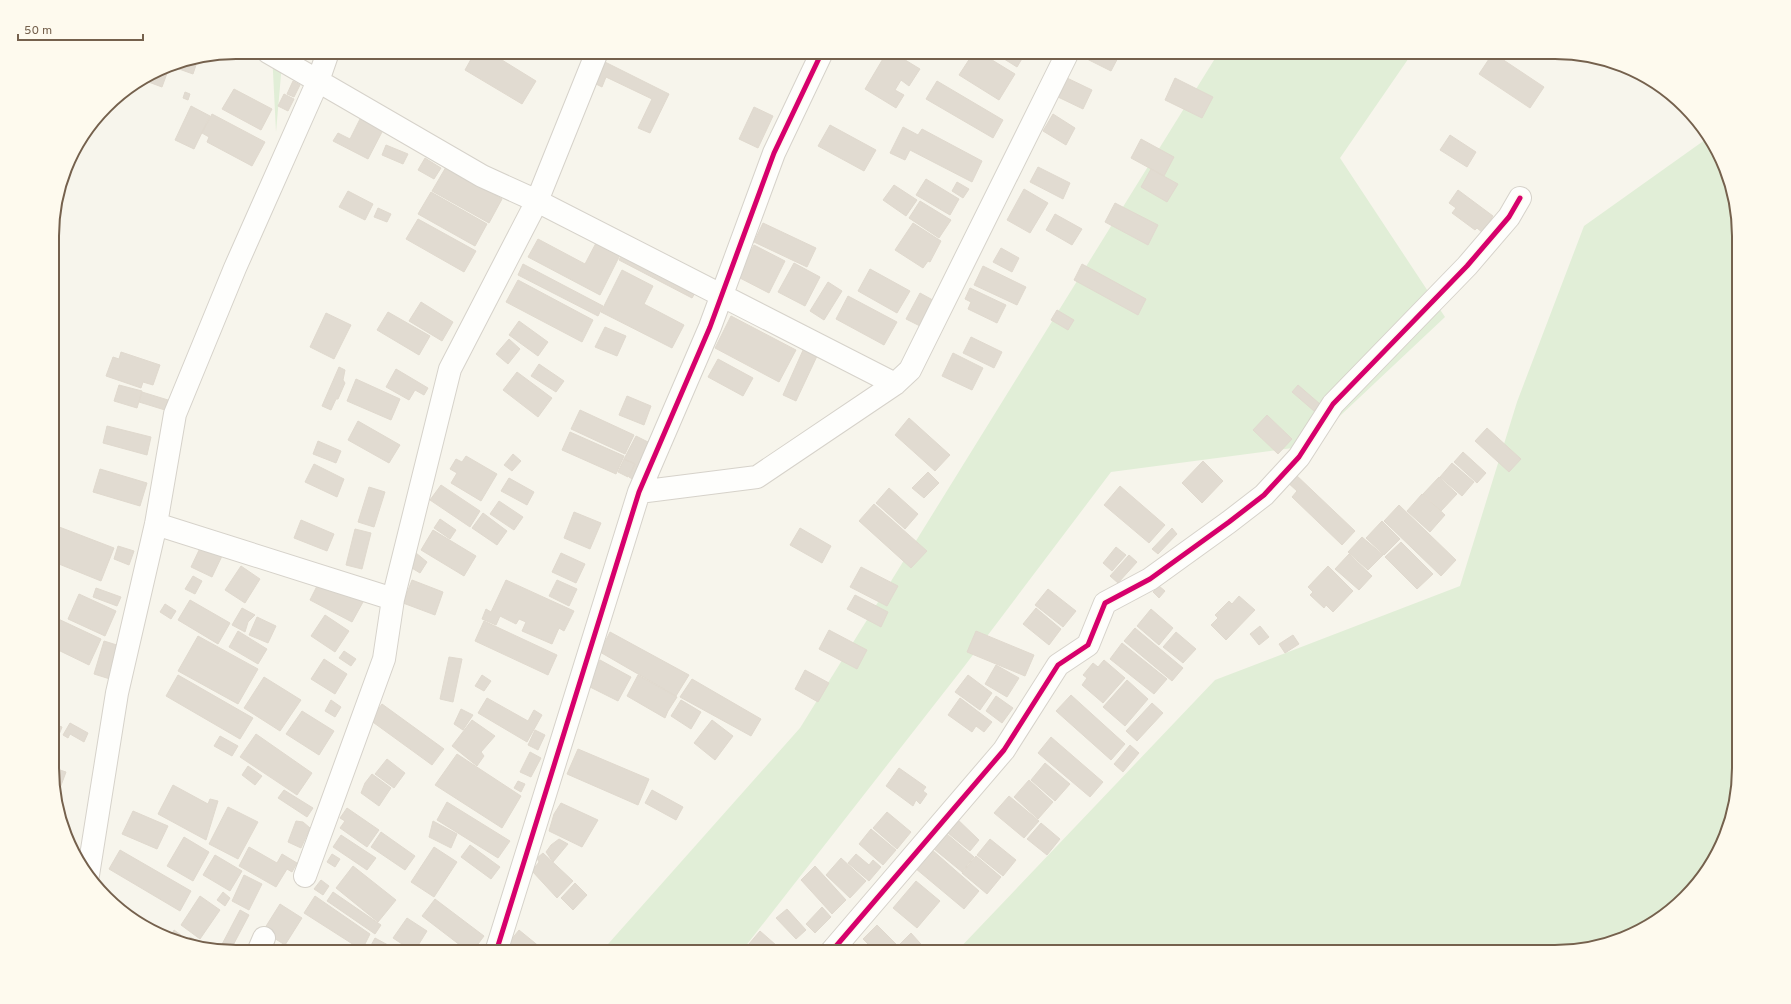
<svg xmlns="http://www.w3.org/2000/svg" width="1791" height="1004" font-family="Overpass,sans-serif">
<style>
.green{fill:#e1eed7}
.building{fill:#e1dbd1;stroke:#e0d9ce}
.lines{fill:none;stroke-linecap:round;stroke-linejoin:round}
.minor-casing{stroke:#d6d2ca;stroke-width:24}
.minor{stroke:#fefefc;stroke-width:22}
.cycleway-casing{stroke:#fefaee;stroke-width:8}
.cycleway{stroke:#d6006c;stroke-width:5}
.rim{fill:none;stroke:#75614d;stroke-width:2}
</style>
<rect width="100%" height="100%" fill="#f7f5ec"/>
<path class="green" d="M272 52H283L276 132Z
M1219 52H1413L1340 158 1445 317 1308 446 1111 472 963 668 741 952H601L800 728Z
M1709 137 1729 177 1739 224V780L1714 860 1657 921 1614 942 1567 952H956L1215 680 1460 586 1517 402 1584 226Z"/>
<path class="building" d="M441 52H456L449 59Z
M475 52H489L536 81 522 104 465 70Z
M545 52H560L556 59Z
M887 52H892L920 69 909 86 901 80 895 90 904 95 896 108 865 89Z
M946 52H960L956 58Z
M974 52H979L1015 74 999 100 959 75Z
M993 52H1026L1017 67Z
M1088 52H1121L1111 71 1085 58Z
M1493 53 1544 87 1530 108 1479 74Z
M603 61 669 94 650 133 638 128 652 99 606 77 602 87 592 82Z
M187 62 196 65 193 74 179 69 181 63Z
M170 65 162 87 143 80 166 66Z
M1067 78 1092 90 1083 109 1058 97Z
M1175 78 1213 97 1202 118 1165 100Z
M293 81 300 85 294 97 287 94Z
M937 81 1003 120 993 138 926 99Z
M234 89 272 109 261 130 222 109Z
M185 92 190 94 188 100 183 98Z
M284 94 294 99 288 111 278 106Z
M191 106 210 116 194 149 175 140Z
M754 107 773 116 758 148 739 139Z
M212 114 265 142 252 166 207 142 209 137 202 133Z
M1053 114 1075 128 1066 145 1043 131Z
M360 119 383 130 368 159 333 141 338 133 350 139Z
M830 125 876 150 864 171 818 146Z
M903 127 918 135 922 129 982 161 972 182 910 150 905 160 890 153Z
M1450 135 1476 152 1467 167 1440 150Z
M1141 139 1174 157 1164 176 1131 158Z
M386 145 408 154 403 164 382 155Z
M425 158 441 168 434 179 418 170Z
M446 167 502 199 489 223 432 191Z
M1038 167 1070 183 1063 199 1030 182Z
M1151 169 1178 184 1167 202 1141 187Z
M926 179 959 199 950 215 916 195Z
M957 182 969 189 963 198 952 191Z
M894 185 917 200 906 216 883 200Z
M1024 189 1048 203 1030 233 1007 220Z
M1458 190 1493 216 1483 233 1477 228 1475 230 1452 213 1456 208 1449 203Z
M348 191 373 204 365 220 339 207Z
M431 192 487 224 475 246 418 214Z
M920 201 951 220 939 238 909 218Z
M1115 203 1158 225 1148 245 1105 222Z
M378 208 391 214 387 222 374 217Z
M1055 214 1082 229 1072 245 1046 230Z
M418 219 476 251 464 272 406 239Z
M763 223 816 248 807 267 754 242Z
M913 223 941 241 930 262 928 261 923 268 895 250Z
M538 239 585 264 596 243 620 255 600 295 528 257Z
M754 245 785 261 769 293 738 277Z
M1001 248 1019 258 1012 272 993 262Z
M624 250 698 288 692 298 619 260Z
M794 263 820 277 805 306 778 292Z
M523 264 603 306 598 316 518 275Z
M1082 264 1146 299 1138 315 1074 280Z
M983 266 1026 287 1017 305 974 285Z
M870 269 910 291 897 313 858 291Z
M622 270 653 286 644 304 684 325 672 348 601 312Z
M518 280 593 320 582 342 506 302Z
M828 282 842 291 824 320 810 311Z
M970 288 1006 305 997 323 968 309 971 302 965 299Z
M920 293 940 304 926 329 906 319Z
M848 296 897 322 884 345 836 319Z
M421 302 453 322 442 341 409 321Z
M1057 310 1074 320 1068 330 1051 320Z
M388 312 430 336 419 355 377 330Z
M326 313 351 325 334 359 310 347Z
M731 316 796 350 779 382 715 348Z
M519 321 548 342 538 356 509 335Z
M605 327 626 336 617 356 595 347Z
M971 337 1002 352 994 368 963 353Z
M509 339 520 349 508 364 496 354Z
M804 348 818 354 796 401 783 395Z
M121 352 160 365 153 385 143 382 141 388 106 376 113 357 119 359Z
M953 353 983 368 972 390 942 376Z
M718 359 753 378 743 396 708 377Z
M539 364 564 381 556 392 531 376Z
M339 367 345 370 343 380 345 383 338 399H336L331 410 322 406Z
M396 369 428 388 424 395 415 390 409 400 386 387Z
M517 372 552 398 538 417 503 390Z
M356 379 400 399 391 420 347 401Z
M119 385 142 391 137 408 114 401Z
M1298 385 1320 404 1314 411 1292 392Z
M142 392 168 400 165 410 139 402Z
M627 396 651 406 644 425 619 415Z
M580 410 634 435 625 454 571 429Z
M1267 415 1292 439 1278 454 1253 430Z
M909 418 950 455 935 471 895 435Z
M358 421 400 445 389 463 348 440Z
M107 426 151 437 147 455 103 443Z
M1487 428 1521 459 1509 472 1475 441Z
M570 432 624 456 616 474 562 450Z
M636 436 652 444 634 480 629 477 635 464 624 459Z
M318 441 341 451 336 463 313 454Z
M1463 452 1486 473 1477 483 1454 462Z
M513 454 521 461 512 471 504 465Z
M466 456 497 474 481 501 451 483 457 473 450 469 456 459 462 462Z
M624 459 635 464 628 477 618 472Z
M1203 461 1223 481 1202 503 1182 483Z
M1452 463 1474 482 1462 496 1440 477Z
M314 464 344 479 337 497 305 482Z
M100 469 147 483 140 506 93 492Z
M928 472 939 483 924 498 912 488Z
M1294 473 1355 531 1342 545 1292 497 1297 491 1286 481Z
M1439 477 1457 494 1441 511 1423 494Z
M509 478 534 492 527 505 501 491Z
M441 485 480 511 470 527 430 500Z
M1120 486 1165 525 1149 543 1104 505Z
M369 487 385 492 374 527 358 522Z
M889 488 918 514 905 529 876 503Z
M1422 494 1445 515 1430 532 1407 511Z
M499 501 523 517 514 530 490 514Z
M874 504 927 551 911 568 859 521Z
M1399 505 1456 560 1441 576 1384 521Z
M574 512 601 523 590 549 564 538Z
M483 513 507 531 497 545 472 528Z
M440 519 456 530 450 539 434 528Z
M301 520 334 534 327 551 294 538Z
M1382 521 1400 539 1384 555 1366 538Z
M54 525 114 548 101 581 54 562Z
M800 528 831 546 822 563 790 545Z
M1172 528 1177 534 1158 554 1152 549Z
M355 529 371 533 362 569 346 565Z
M433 530 476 556 464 576 421 550Z
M1362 537 1383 555 1368 570 1348 552Z
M1401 542 1433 574 1417 589 1385 557Z
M118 546 134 551 129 565 114 559Z
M201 546 222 556 212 577 191 567Z
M1116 547 1126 555 1112 571 1103 563Z
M416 553 427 562 420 573 407 565Z
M561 553 585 564 576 583 552 572Z
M1349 554 1372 576 1359 590 1335 569Z
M1129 555 1137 562 1118 583 1110 576Z
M241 566 260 579 245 603 225 590Z
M1328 566 1353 591 1333 612 1326 605 1324 608 1310 595 1313 592 1308 587Z
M861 567 898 586 887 606 850 587Z
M193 576 202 581 195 594 185 589Z
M320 580 363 602 352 622 310 600Z
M412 580 443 592 435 615 403 603Z
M506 580 574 611 564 631 559 628 552 644 522 631 526 622 519 619 516 624 500 616 496 625 482 619 486 609 491 612Z
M557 580 577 589 569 606 549 596Z
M1159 586 1165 591 1159 598 1153 592Z
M96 588 121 597 117 606 93 597Z
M1048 589 1076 611 1063 627 1035 605Z
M79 594 116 611 105 636 68 619Z
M855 595 888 612 881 627 847 609Z
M1239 596 1255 610 1226 640 1211 625 1218 618 1215 615 1229 601 1232 604Z
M190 600 230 623 218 644 178 620Z
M165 604 176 611 171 619 160 612Z
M242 608 255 615 248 622 245 632 232 625Z
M1036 608 1061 629 1049 645 1023 624Z
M1151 609 1173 628 1159 645 1137 626Z
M325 615 349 631 335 652 311 636Z
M54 617 101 639 89 665 54 648Z
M257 617 276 626 268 643 249 635Z
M484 621 557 655 548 675 475 641Z
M1260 626 1269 637 1259 645 1250 634Z
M1135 628 1183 668 1172 681 1124 641Z
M829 630 867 650 857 669 819 649Z
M238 631 267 649 258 664 229 647Z
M976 631 1034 655 1025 676 967 652Z
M610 632 689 675 676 696 600 652Z
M1176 632 1196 649 1183 663 1163 647Z
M1293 635 1299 644 1285 653 1279 644Z
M198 636 258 669 238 704 178 671Z
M104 641 120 646 110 679 94 674Z
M1122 643 1167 679 1154 694 1110 659Z
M344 651 356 659 351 666 339 658Z
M449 657 462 659 453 702 440 699Z
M324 659 347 674 335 694 311 679Z
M600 660 631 677 618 701 586 685Z
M1104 660 1125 678 1103 703 1082 685 1087 678 1083 675 1093 663 1098 667Z
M996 665 1019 678 1007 697 985 684Z
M805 670 829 683 818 702 795 689Z
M178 675 253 718 240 739 166 696Z
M482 675 491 681 484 691 475 686Z
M638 675 677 697 668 711 665 718 627 696Z
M968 675 992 693 980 710 955 692Z
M264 677 301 700 280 731 244 708Z
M692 679 761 719 751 736 680 697Z
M1127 680 1148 699 1125 726 1103 707Z
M1071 695 1125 744 1111 760 1056 711Z
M996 696 1013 708 1002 723 986 711Z
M487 698 528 721 534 710 542 715 527 742 478 713Z
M960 698 992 722 984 732 976 726 972 732 948 715Z
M331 700 341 707 335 717 325 711Z
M681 700 701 712 691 729 671 716Z
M1152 703 1163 713 1137 741 1126 731Z
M382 704 444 749 432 765 370 720Z
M461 709 473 715 463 730 454 724Z
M302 711 334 731 319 755 286 734Z
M472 720 495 736 481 752 484 756 477 766 452 746Z
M712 720 733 736 715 760 694 743Z
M70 723 88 733 84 742 70 734 68 738 63 735Z
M54 724 62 727 57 740 54 739Z
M535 730 545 735 538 750 528 745Z
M256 734 312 773 297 795 240 757Z
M220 736 238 746 232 756 214 746Z
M1051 737 1103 782 1090 797 1038 753Z
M1130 745 1139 753 1123 772 1114 764Z
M578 749 649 779 638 805 567 774Z
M530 752 541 758 531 777 520 772Z
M457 754 521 796 502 828 435 785Z
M387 759 405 773 394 788 375 774Z
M1045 763 1070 784 1055 801 1031 780Z
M248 766 262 776 255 785 242 775Z
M899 768 926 787 923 791 927 794 920 804 916 800 913 806 886 786Z
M57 769 66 772 56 799 54 792V778Z
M372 774 391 788 379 806 361 793 365 783Z
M1029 780 1053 802 1038 819 1014 797Z
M518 781 525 784 521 792 514 788Z
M173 785 208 804 210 799 218 801 206 840 158 814Z
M284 790 313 808 307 817 278 798Z
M652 790 683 807 676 820 645 803Z
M1009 796 1039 821 1024 838 994 813Z
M447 802 510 841 498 858 437 820Z
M561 803 598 820 582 847 549 831 554 814Z
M228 807 258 822 238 859 209 844Z
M347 808 379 830 367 847 340 828 345 821 340 818Z
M133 811 168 826 157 849 122 834Z
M887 812 911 832 897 849 873 828Z
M954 816 979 840 970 851 943 829Z
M296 821 303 822 310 828 301 848 288 842Z
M433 821 457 834 451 848 429 837Z
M1041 823 1060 839 1047 855 1027 839Z
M871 829 896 850 883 865 859 844Z
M381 832 415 856 405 870 371 847Z
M947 834 974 857 962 872 934 849Z
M341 835 376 858 367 870 333 847Z
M184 837 209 852 193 881 167 866Z
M559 839 568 844 553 862 546 852 551 845Z
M990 839 1016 860 1003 876 977 855Z
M470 845 500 867 491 879 461 857Z
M249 847 277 863 282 854 297 863 292 872 287 869 276 887 239 866Z
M434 847 457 862 434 897 411 882Z
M931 849 979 891 964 909 915 868Z
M120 850 191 891 180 911 109 869Z
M543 853 573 881 557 898 532 871 539 862 537 858Z
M332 854 340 859 335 867 327 862Z
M856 854 869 865 873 860 881 867 869 881 848 863Z
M215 855 242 871 230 891 203 875Z
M976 856 1001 877 987 894 962 873Z
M841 858 866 881 850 898 826 875Z
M353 866 396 900 378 922 336 888Z
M815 866 846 900 832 914 801 880Z
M244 875 262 884 249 910 232 901Z
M321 880 329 886 323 895 314 889Z
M916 881 940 901 917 928 893 908Z
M575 883 587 895 573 910 561 898Z
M223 892 230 898 225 906 217 900Z
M333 892 381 925 375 934 327 901Z
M200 896 220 910 200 939 181 925Z
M315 896 370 934 362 950 304 913Z
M435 899 484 936 472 952H469L422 916Z
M280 904 302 918 285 945 263 931Z
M822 907 831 917 815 933 806 924Z
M787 909 806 930 796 939 776 918Z
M240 910 249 915 230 951 219 950Z
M407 918 427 931 414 952 393 938Z
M877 925 897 945 894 948 899 952H876L863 939Z
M174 930 181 935 178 941 170 938Z
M519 930 546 952H516L507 945Z
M760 931 784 952H744L743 951Z
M911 933 928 952H902L897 947Z
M190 937 201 943 198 947 186 945Z
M375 938 388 945 385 952 368 951Z
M207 945 216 949 205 948Z"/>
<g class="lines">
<g class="minor-casing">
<path id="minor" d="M268 52 482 176 537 201 895 384
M639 492 757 477 895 384 910 370 1068 52
M156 524 393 599
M88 875 117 693 156 524 175 414 235 268 318 81 328 52
M305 876 384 659 393 599 450 369 537 201 597 52
M258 952 264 938
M496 952 639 492 710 327 774 153 822 52
M831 952 1004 750 1058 665 1088 645 1105 603 1150 579 1229 522 1264 495 1299 457 1333 404 1467 266 1509 217 1520 198"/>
</g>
<use href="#minor" class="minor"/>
<g class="cycleway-casing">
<path id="cycleway" d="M496 952 639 492 710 327 774 153 822 52
M831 952 1004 750 1058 665 1088 645 1105 603 1150 579 1229 522 1264 495 1299 457 1333 404 1467 266 1509 217 1520 198"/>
</g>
<use href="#cycleway" class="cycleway"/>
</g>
<path d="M0 0H1791V1004H0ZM236 59H1555A177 177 0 0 1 1732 236V768A177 177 0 0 1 1555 945H236A177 177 0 0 1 59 768V236A177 177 0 0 1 236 59Z" fill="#fefaee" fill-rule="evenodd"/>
<path class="rim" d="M236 59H1555A177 177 0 0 1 1732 236V768A177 177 0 0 1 1555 945H236A177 177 0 0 1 59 768V236A177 177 0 0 1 236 59Z"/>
<path d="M18 34v6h125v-6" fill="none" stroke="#75614d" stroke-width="2"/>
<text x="24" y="34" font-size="12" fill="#75614d" stroke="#fefaee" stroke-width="3" paint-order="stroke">50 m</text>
</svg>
